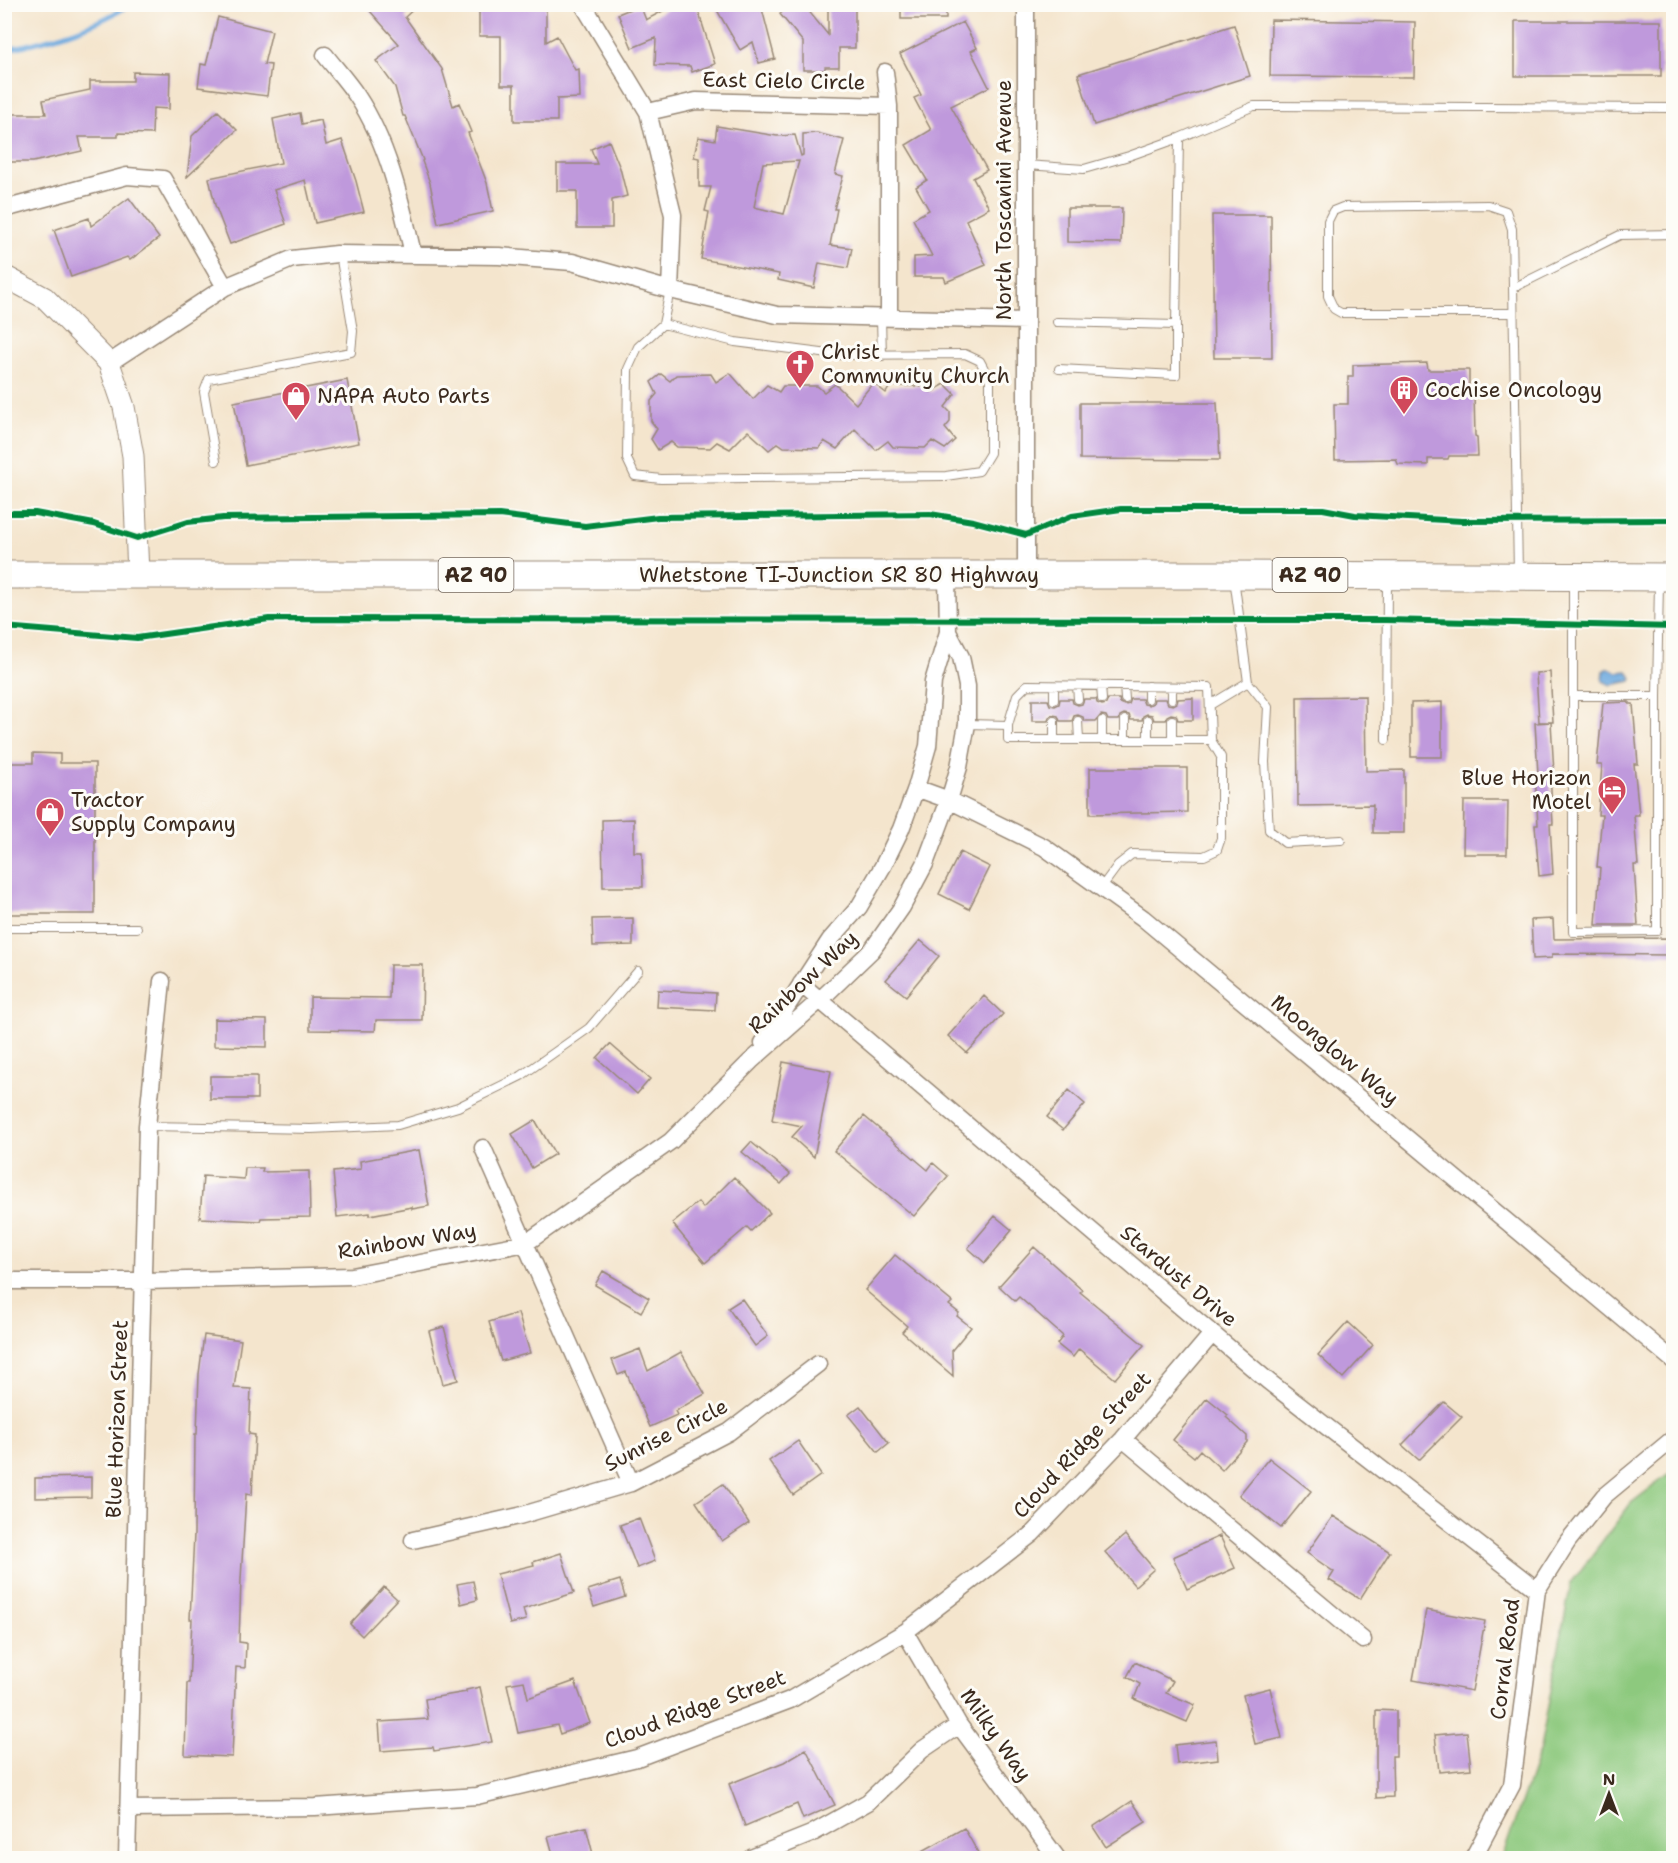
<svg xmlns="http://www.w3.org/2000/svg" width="1678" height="1863" font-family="'Shantell Sans',sans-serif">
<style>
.green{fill:#8dc97e;stroke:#647a4e;stroke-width:1.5}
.water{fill:#6da9de;stroke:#546a7e;stroke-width:1.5}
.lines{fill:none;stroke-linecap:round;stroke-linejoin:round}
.stream{stroke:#6da9de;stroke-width:5}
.building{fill:#bf99dc;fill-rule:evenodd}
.service-casing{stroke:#988876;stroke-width:10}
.minor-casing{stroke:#988876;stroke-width:19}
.tertiary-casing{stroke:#988876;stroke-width:23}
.trunk-casing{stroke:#988876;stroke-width:29}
.service{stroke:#fff;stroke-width:8}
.minor{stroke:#fff;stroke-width:16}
.tertiary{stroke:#fff;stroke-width:21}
.trunk{stroke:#fff;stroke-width:27}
.cycleway-casing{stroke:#fdfcf7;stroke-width:10}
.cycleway{stroke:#00873e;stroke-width:6}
.labels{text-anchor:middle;stroke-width:6;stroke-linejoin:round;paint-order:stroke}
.shield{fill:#fdfcf7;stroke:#75695f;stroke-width:1.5}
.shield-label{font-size:20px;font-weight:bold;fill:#3b2a1e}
.street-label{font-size:21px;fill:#3b2a1e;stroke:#fdfcf7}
.poi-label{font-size:21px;fill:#3b2a1e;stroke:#fdfcf7;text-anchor:start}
</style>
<rect width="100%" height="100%" fill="#fdfcf7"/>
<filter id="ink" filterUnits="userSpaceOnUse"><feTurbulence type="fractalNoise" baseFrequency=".0167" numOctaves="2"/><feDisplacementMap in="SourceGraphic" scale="12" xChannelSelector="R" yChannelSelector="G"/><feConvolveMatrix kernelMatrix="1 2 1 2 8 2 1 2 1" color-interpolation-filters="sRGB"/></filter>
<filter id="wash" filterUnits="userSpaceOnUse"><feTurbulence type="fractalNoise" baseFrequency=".008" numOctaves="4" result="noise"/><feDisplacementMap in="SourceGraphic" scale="24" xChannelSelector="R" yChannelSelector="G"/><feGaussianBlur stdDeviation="1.35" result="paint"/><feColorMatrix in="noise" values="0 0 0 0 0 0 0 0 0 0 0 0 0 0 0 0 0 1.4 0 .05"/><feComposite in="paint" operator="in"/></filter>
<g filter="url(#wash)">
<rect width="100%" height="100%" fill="#f4e5cd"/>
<path class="green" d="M1673 1471V1858H1502L1540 1749 1571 1583 1631 1503Z"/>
<path class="water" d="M1609 668 1617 672 1628 671 1632 678 1631 681 1611 685 1603 681 1604 671Z"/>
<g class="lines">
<path class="stream" d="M4 50C48 41 94 28 131 4"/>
</g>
<g id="blocks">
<path class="building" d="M377 4H419L405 17 442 69 453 106 459 103 471 132 468 133 487 183 493 211 438 223 430 183 422 161 423 160 405 116H403L395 87 376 61 399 44 370 11Z
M479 4 546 5V42L557 36 575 70 579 69 580 98 557 99V121H514V85H501V36H479Z
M676 4H696L715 64 692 72 690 66 655 65 656 38 632 48 618 14 640 5 646 20Z
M792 4H803L828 35V4H855V48H839V67H825V70H803V42L780 14Z
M901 4H946V19H901Z
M714 5H761L775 59 759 63 753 42 740 50Z
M218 17 272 31 264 64 271 65 267 96 198 87 201 64 206 65Z
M1271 20 1415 22 1414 77 1270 76Z
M1515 21H1661V76H1515Z
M963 22 977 48 971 51 989 87 951 106 987 170 973 178 989 208 966 220 986 265 946 282 944 277H914V257L932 256 913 219 929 210 916 187 927 180 906 145 931 130 914 98 921 95 900 54Z
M1234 25 1250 76 1094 125 1078 74Z
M133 72 170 73 169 109 153 108 152 134 118 133V137H79L82 151 33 162H4V114H46L43 100 90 90V81H133Z
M218 111 237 130 187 177 192 136Z
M300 113 302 124 321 120 326 145 342 140 356 181 364 212 315 223 305 180 274 190 286 224 230 244 215 205 209 178 281 163 273 119Z
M717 126 777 136 795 135 801 156 803 155V134L817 133 844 140 835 174 843 176 834 209H837L830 245 852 248 848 268 819 263 814 288 778 280 779 274 701 259 709 212 705 211 711 187H699V158L694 157 698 137 715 140ZM799 161 784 214 754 207 763 163Z
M609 141 620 168 627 196 612 200V228H577V191H557V164H597L591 149Z
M129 198 159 238 130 260 127 257 71 277 54 230 89 218 91 226Z
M1067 208H1122L1121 243 1067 242Z
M1212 215H1271L1272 358H1214Z
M1427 363 1428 370H1469V393H1474L1475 436 1477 437 1478 456H1449L1448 459H1428V465L1398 464 1396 459 1335 460 1334 404H1348V377H1353V365Z
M730 373 753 399 767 385 779 392 783 386H817L824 392 835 384 856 404 873 383 886 393 890 386H925L931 392 945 384 955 394 945 407 950 412V422L945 428 955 440 945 449 932 441 925 448 893 447 888 441 876 450 855 429 837 449 824 441 819 448 784 447 778 443 769 450 748 431 730 449 717 442 710 448 677 447 671 442 658 450 651 439 657 429 651 421V401L657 394 651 382 661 374 670 381 676 375 711 374 716 382Z
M347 380 359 443 246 465 234 402Z
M1080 403H1217L1220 460 1080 459Z
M1550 672 1553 722H1539L1536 673Z
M1365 696 1366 771 1404 770V833H1373V805L1298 806 1297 697Z
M1193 698V720H1178L1176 715 1171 714 1167 716 1166 720H1154L1152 715 1147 714 1143 716 1142 720H1131L1129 715 1124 714 1120 716 1119 720H1108L1106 716 1101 715 1096 721H1084L1083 717 1078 715 1074 716 1072 721H1060L1058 716 1053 715 1049 717 1048 721H1032V700H1048L1050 705 1055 706 1059 704 1060 699H1072L1073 703 1078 705 1082 704 1084 699H1096L1097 703 1102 705 1106 704 1108 699H1119L1120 703 1125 705 1129 704 1131 699H1142L1144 704 1149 705 1153 703 1154 699H1166L1168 704 1173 705 1177 703 1178 699Z
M1442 702V757H1411V703Z
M1629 702V704H1633L1638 764H1634L1639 815H1634L1638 865H1634L1638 925H1596L1600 867H1597L1602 815H1598L1602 765H1597L1603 703Z
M1551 722 1554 773H1550L1553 824H1550L1553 874 1539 876 1535 825H1538L1535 774H1538L1535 723Z
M33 753 60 754V763H95V914H4V763H33Z
M1090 768H1187V812L1090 814Z
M1464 801H1508L1507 854H1463Z
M634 819V852H642L643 887H603L602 820Z
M960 852 990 867 969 909 939 894Z
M633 918V945L593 946 592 919Z
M1553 919 1554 939 1674 938V955L1552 954V958L1533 959 1531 920Z
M920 940 939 956 906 996 886 980Z
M390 965H423L422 1020H376L375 1031 310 1030V997L389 998Z
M658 990 716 993 715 1010 657 1007Z
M984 996 1003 1014 967 1053 948 1036Z
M214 1019 267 1020V1047L214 1046Z
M610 1044 650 1079 637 1094 597 1058Z
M783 1062 831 1071 814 1157 792 1137 802 1126 772 1120Z
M210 1076H257V1099H210Z
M1069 1090 1085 1104 1063 1130 1047 1117Z
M864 1116 928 1170 933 1163 948 1176 914 1216 834 1151Z
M535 1120 555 1154 532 1168 512 1134Z
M751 1142 790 1174 781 1184 742 1152Z
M419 1150 429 1206 412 1209V1207L370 1215V1213L337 1217 333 1172 361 1169 360 1161Z
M245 1168H263L262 1172 309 1171 310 1217 261 1218 260 1221 200 1218 203 1176 244 1179Z
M734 1177 770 1213 751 1231 747 1227 705 1263 672 1223 698 1202 703 1208Z
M995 1216 1012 1230 985 1263 968 1248Z
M1034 1247 1082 1290 1080 1292 1144 1345 1115 1379 1079 1349 1073 1357 1057 1344 1063 1336 1019 1297 1015 1301 999 1286Z
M895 1255 952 1302 949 1305 959 1313 957 1316 971 1327 952 1350 953 1376 902 1332 907 1326 865 1290Z
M603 1271 649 1298 641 1312 595 1285Z
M742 1299 768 1336 755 1346 728 1308Z
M518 1313 530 1353 501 1361 489 1322Z
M1348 1322 1373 1345 1343 1378 1318 1355Z
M444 1327 458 1380 443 1384 429 1331Z
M204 1335 241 1340 234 1388 251 1389 249 1434 255 1435 252 1495 246 1494 241 1579 239 1642 246 1643 245 1668 236 1667 232 1757 185 1755 187 1683H189L192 1619H190L194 1534 195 1434H197L199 1374Z
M640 1349 648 1371 681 1352 705 1394 675 1411 677 1415 650 1427 626 1372 618 1375 612 1360Z
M1207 1398 1228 1415 1226 1417 1247 1436V1442L1222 1470 1200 1450 1194 1457 1173 1440Z
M1444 1402 1462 1417 1419 1460 1402 1445Z
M860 1406 889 1443 878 1452 848 1415Z
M798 1441 821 1475 793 1495 769 1461Z
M1269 1458 1311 1491 1281 1528 1239 1495Z
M91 1477V1497L35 1498V1478Z
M723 1484 749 1523 722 1541 696 1502Z
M1333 1516 1390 1552 1360 1599 1329 1580 1334 1572 1307 1553Z
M639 1518 655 1561 637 1568 620 1525Z
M1125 1535 1154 1569 1135 1586 1105 1552Z
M1220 1536 1235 1568 1187 1589 1173 1557Z
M561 1553 574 1593 523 1609 526 1620 510 1624 497 1574 534 1565 533 1562Z
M620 1580 625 1597 594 1607 588 1590Z
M473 1581 477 1600 461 1604 457 1584Z
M384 1587 397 1599 362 1636 350 1624Z
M1426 1610 1485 1621 1472 1691 1413 1680Z
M1135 1662 1173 1681 1166 1693 1195 1705 1187 1722 1134 1699 1140 1684 1127 1677Z
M524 1681 528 1698 575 1681 590 1723 560 1734 557 1725 518 1733 507 1684Z
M480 1687 492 1742 434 1751 433 1747 381 1751 379 1722 428 1719 425 1699 466 1692V1690Z
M1270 1688 1282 1738 1255 1744 1243 1695Z
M1376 1710 1396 1711V1756H1392L1393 1797 1376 1798Z
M1467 1732 1471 1769 1439 1772 1435 1735Z
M1216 1740 1218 1759 1177 1764 1175 1745Z
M806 1749 835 1805 803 1819 797 1804 745 1826 729 1784 784 1762Z
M1132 1801 1146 1822 1106 1847 1093 1827Z
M586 1827 594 1858H554L548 1836Z
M964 1828 981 1858H910Z"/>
</g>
</g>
<g filter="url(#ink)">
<use href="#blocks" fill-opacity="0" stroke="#988876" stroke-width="1.5"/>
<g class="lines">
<g class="service-casing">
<path id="service" d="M1179 138 1254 106 1674 108
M1026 165 1084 169 1129 156 1179 138 1176 325
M1513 288 1620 235 1674 234
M1513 313H1341L1334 309 1328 296V221L1333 211 1343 207 1488 205 1506 211 1512 229 1518 573
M881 318 882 356
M1057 322 1176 325V375L1059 369
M663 324 735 342 837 355 965 354 980 361 990 380V453L979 471 946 476 661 479 635 476 627 459 628 369 638 347 663 324 670 290
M216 461 204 392 209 379 351 352 353 331 340 254
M1234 578 1248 682 1268 707 1265 762 1269 830 1285 843 1341 840
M1573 580V932L1657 931V696L1659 581
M1054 686V700
M1077 686 1078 699
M1101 686 1102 699
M1124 686 1125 699
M1148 686V699
M1172 687V699
M1574 696H1657
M1210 705 1248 682
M1125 720V740
M1148 720V740
M1172 720V740
M1054 721V740
M1078 721 1079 740
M1102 721V740
M967 724 1008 725 1017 695 1027 685 1209 687 1211 740H1008V725
M1386 740 1387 579
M1101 888 1118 865 1132 854 1204 856 1217 850 1221 838V757L1211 740
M4 928H137
M147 1126 311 1129 398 1125 458 1107 521 1076 589 1028 638 971"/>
</g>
<g class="minor-casing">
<path id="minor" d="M1026 4V575
M584 6 648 112 673 215 670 290
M325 55C335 68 347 81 357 96 387 141 401 201 413 254
M885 72 889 106
M648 112 696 101 889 106V318
M4 209 127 176 163 179 225 287
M109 363 225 287 292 259 337 254 499 256 572 262 670 290 777 315 1026 321
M916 788 949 800 1044 847 1143 918 1674 1361
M801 984 1268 1381 1537 1590
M763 1043 830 940 859 907 883 866 901 829 916 788 928 746 933 682 948 632 947 576
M483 1148 631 1483
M4 1281H143L352 1276 526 1243 671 1141 751 1061 820 1000 872 950 902 907 925 864 949 800 959 767 967 724V686L961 657 948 632
M1123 1439 1363 1640
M413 1540 519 1516 631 1483 729 1432 818 1364
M905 1632 959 1725 1057 1858
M129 1809 315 1807 477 1796 637 1758 790 1700 905 1632 1032 1534 1123 1439 1212 1334
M127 1858 147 1126 162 981
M751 1858 811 1834 868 1802 922 1750 959 1725
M1473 1858 1512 1785 1537 1590 1568 1541 1604 1496 1674 1438"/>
</g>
<g class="tertiary-casing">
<path id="tertiary" d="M4 276 45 298 109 363 124 407 133 456 138 574"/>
</g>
<g class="trunk-casing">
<path id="trunk" d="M4 575H1234L1674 577"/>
</g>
<use href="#service" class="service"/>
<use href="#minor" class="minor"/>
<use href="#tertiary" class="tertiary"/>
<use href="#trunk" class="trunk"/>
<g class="cycleway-casing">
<path id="cycleway" d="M4 513H35L94 524 137 538 188 522 223 518 499 515 585 526 658 517 930 514 973 521 1026 535 1072 516 1121 509H1323L1355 515 1462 521 1674 520
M4 627 137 638 269 619 1386 620 1674 627"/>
</g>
<use href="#cycleway" class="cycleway"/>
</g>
</g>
<defs>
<g id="church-pin" transform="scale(1.5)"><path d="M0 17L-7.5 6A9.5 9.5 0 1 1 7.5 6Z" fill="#d1495b" stroke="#fdfcf7"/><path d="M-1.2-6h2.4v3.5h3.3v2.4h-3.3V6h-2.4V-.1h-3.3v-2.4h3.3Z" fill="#fff"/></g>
<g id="building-pin" transform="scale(1.5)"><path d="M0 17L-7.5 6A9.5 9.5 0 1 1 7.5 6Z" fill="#d1495b" stroke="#fdfcf7"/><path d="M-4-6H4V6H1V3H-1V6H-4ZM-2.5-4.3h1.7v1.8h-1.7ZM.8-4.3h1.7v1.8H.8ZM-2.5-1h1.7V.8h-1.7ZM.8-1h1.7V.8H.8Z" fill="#fff"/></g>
<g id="shop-pin" transform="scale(1.5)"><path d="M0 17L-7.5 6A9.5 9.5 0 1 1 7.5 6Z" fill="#d1495b" stroke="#fdfcf7"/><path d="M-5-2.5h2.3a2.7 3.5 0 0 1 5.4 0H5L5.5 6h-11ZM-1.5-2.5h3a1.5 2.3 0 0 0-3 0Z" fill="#fff"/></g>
<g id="hotel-pin" transform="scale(1.5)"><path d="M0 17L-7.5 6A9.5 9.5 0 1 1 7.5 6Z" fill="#d1495b" stroke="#fdfcf7"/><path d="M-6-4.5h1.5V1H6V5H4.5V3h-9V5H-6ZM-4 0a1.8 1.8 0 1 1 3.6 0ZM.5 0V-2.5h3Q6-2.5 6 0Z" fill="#fff"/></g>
</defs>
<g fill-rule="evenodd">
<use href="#church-pin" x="800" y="364"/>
<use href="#building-pin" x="1404" y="390"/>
<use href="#shop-pin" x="296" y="396"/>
<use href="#hotel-pin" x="1612" y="790"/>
<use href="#shop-pin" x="50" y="812"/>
</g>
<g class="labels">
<g class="shield">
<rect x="438.5" y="558" width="75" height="34" rx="4.5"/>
<rect x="1272.5" y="558" width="75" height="34" rx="4.5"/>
</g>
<g class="shield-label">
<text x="476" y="582">AZ 90</text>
<text x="1310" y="582">AZ 90</text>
</g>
<g class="street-label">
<text transform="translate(784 81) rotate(1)" y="7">East Cielo Circle</text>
<text transform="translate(1004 200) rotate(-90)" y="7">North Toscanini Avenue</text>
<text x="839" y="582">Whetstone TI-Junction SR 80 Highway</text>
<text transform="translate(803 982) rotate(-43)" y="7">Rainbow Way</text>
<text transform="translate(1335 1050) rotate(40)" y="7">Moonglow Way</text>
<text transform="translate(407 1241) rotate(-9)" y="7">Rainbow Way</text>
<text transform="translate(1179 1276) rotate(40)" y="7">Stardust Drive</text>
<text transform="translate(117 1419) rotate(-88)" y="7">Blue Horizon Street</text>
<text transform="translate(666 1435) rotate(-27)" y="7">Sunrise Circle</text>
<text transform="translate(1082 1445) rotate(-47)" y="7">Cloud Ridge Street</text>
<text transform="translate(1505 1659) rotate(-83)" y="7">Corral Road</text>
<text transform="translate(695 1709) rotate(-20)" y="7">Cloud Ridge Street</text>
<text transform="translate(996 1735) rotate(55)" y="7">Milky Way</text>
</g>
<g class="poi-label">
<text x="821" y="359">Christ<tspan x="821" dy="24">Community Church</tspan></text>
<text x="1425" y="397">Cochise Oncology</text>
<text x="317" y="403">NAPA Auto Parts</text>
<text x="1591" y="785" text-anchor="end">Blue Horizon<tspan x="1591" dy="24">Motel</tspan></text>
<text x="71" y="807">Tractor<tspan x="71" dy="24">Supply Company</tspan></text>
</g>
</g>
<rect width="1678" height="1863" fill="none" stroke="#fdfcf7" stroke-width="24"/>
<g transform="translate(1609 1794)" stroke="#fdfcf7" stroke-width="4.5" paint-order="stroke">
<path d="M0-4.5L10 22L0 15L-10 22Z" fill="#3b2a1e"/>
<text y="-9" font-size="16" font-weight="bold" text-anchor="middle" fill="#3b2a1e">N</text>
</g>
</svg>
